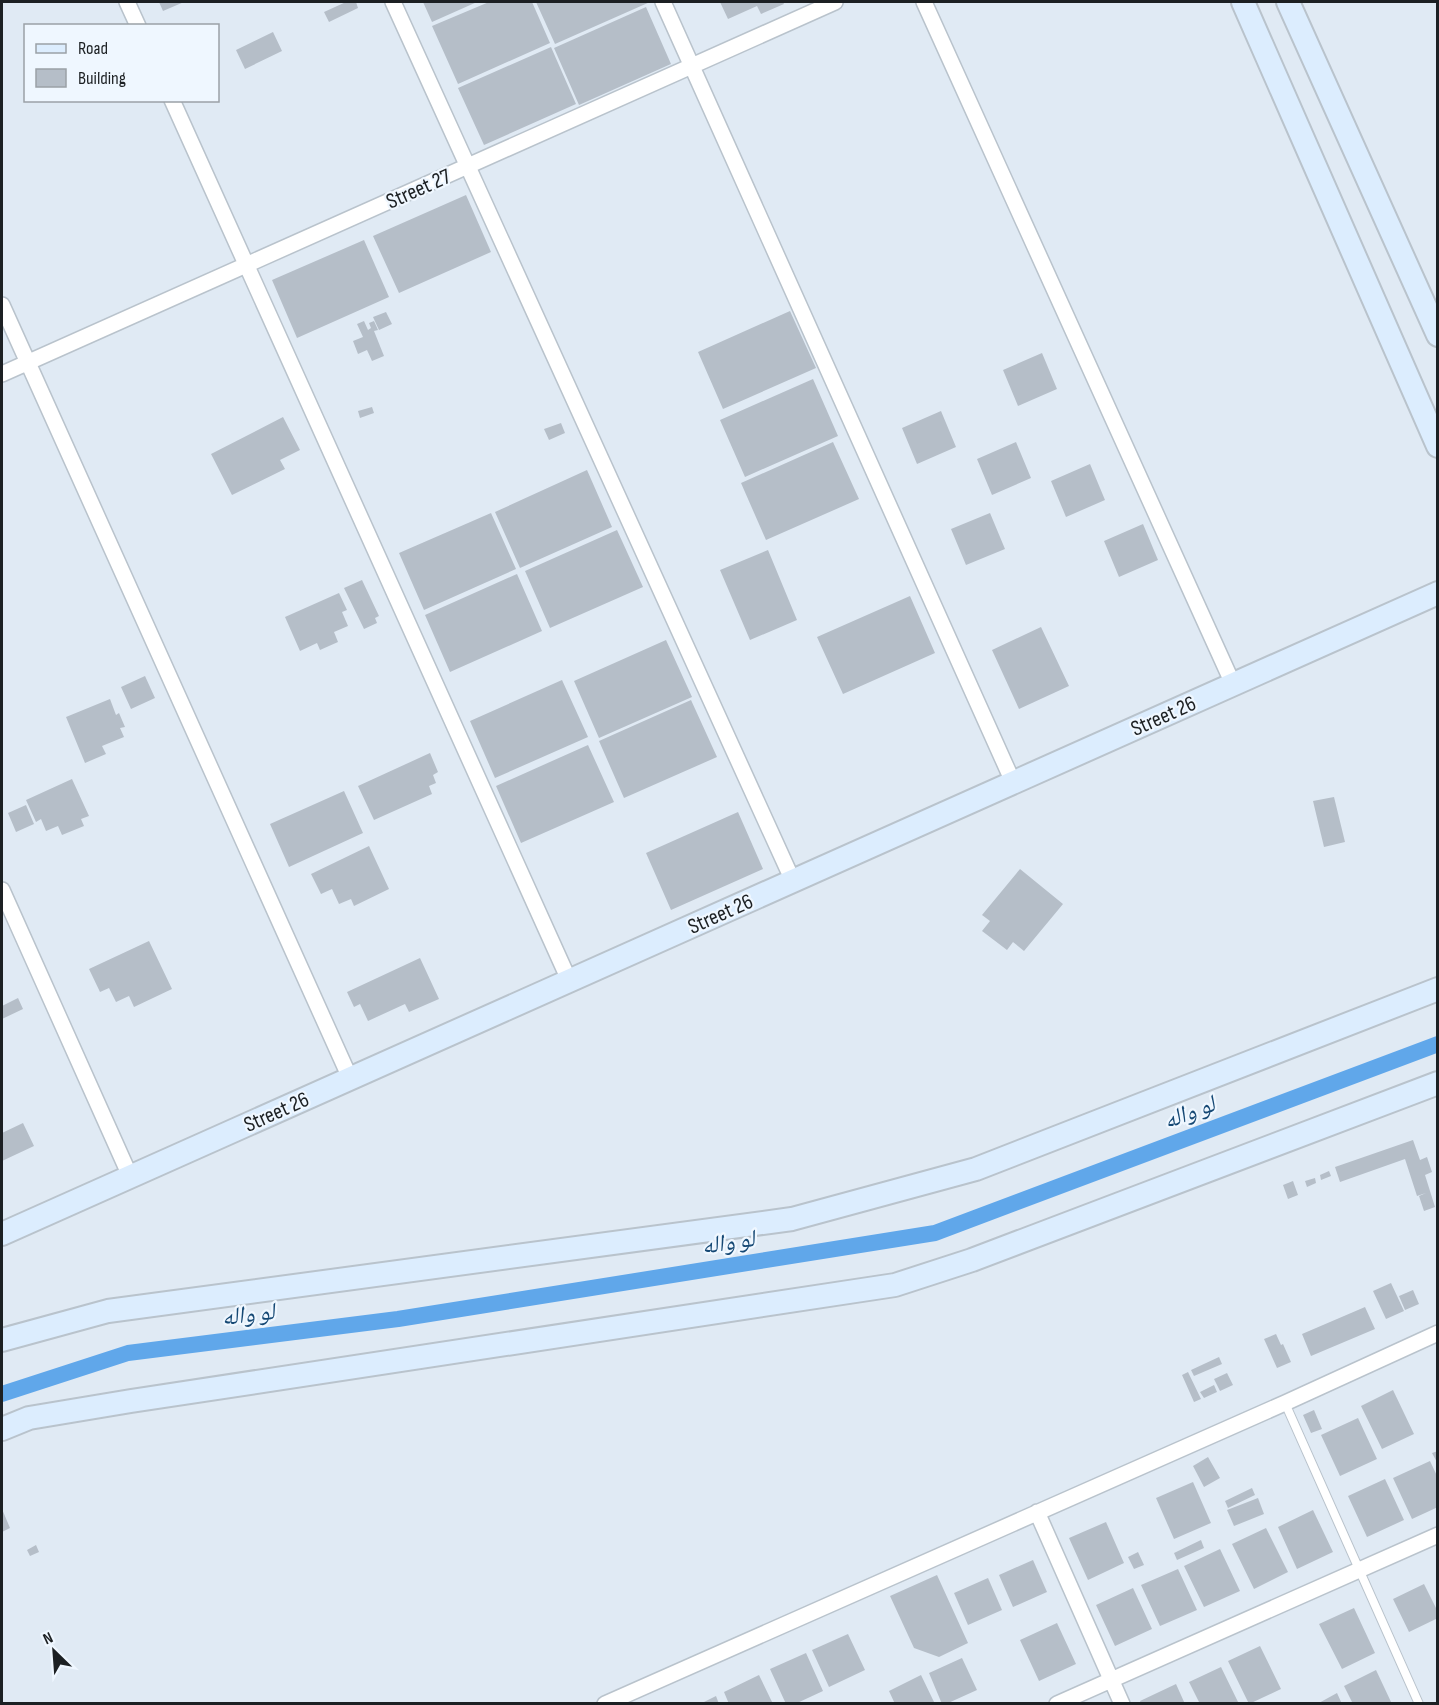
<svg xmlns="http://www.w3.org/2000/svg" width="1439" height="1705" font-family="'Sofia Sans Condensed','Noto Naskh Arabic',sans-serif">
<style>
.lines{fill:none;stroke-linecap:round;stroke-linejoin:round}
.canal{stroke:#60a7ea;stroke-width:16}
.building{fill:#b5bec8}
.lane-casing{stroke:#b9c3cc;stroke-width:10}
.street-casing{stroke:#b9c3cc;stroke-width:18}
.secondary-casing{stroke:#b9c3cc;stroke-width:26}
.lane{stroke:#fff;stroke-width:8}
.street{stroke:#fff;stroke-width:15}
.secondary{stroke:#dcedfe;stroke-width:22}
.labels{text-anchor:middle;stroke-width:4.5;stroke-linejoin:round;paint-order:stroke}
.street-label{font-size:22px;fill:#1c2023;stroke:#eff7ff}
.water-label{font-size:24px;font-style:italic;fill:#154874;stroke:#eff7ff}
</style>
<rect width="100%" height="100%" fill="#e0eaf4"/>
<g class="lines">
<path class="canal" d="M2 1394 128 1353 398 1319 935 1233 1438 1044"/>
</g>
<path class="building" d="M159 2H184L163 11Z
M346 2H356L358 8 329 22 324 12Z
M423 2H477L432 22Z
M489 2H532L550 43 458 84 432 26Z
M536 2H650L555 44Z
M720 2H783L784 4 761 14 757 6 728 19Z
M646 7 671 64 579 105 554 48Z
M273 32 282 51 245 69 236 50Z
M551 47 576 104 484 145 458 88Z
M466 195 491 252 399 293 373 236Z
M364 240 389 297 297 338 272 280Z
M790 311 816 368 723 409 698 352Z
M386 312 392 324 379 330 373 317Z
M364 321 368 330 371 328 369 323 374 321 378 330 374 331 384 356 372 361 367 350 358 354 353 341 363 337 357 324Z
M1042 353 1057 389 1018 406 1003 370Z
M813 379 838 436 745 477 720 420Z
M372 407 374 413 360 418 358 411Z
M941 411 956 447 917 464 902 428Z
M283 417 300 450 280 460 285 469 232 495 211 454Z
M561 423 565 433 549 440 544 429Z
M833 442 859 499 766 540 741 483Z
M1016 442 1031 478 992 495 977 459Z
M1090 464 1105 500 1066 517 1051 481Z
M587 470 612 527 520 568 495 512Z
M491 513 516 569 424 610 399 553Z
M990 513 1005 549 966 565 951 529Z
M1143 524 1158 560 1119 577 1104 541Z
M617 530 643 587 550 628 525 571Z
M768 550 797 620 750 640 720 570Z
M517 574 542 631 450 672 425 615Z
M362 580 379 616 375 618 377 623 364 629 344 588Z
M339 593 347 610 342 612 348 626 334 632 338 642 320 650 317 643 300 651 285 617Z
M910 596 935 653 843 694 817 637Z
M1041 627 1069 686 1019 709 992 650Z
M666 640 692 697 599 738 574 681Z
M145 676 155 698 131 709 121 687Z
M562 680 588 737 495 778 470 721Z
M110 699 116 715 119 713 125 727 120 728 124 737 102 746 106 754 85 763 66 717Z
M691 700 717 757 624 798 599 741Z
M588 745 614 802 521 843 496 786Z
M430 753 438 772 433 775 436 783 429 786 432 794 374 820 358 786Z
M72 779 89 816 81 819 84 826 62 835 58 826 46 831 41 819 36 822 26 800Z
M344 791 363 833 289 867 270 824Z
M1334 797 1345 842 1324 847 1313 801Z
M26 805 34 824 16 832 8 813Z
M738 812 763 869 671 910 646 853Z
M369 846 389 889 354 906 351 899 339 904 332 889 321 894 311 874Z
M1020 869 1063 904 1024 951 1013 942 1007 950 982 931 990 921 982 915Z
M149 941 172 989 134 1007 129 996 116 1002 109 988 100 992 89 969Z
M420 958 439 999 409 1012 405 1004 368 1021 360 1004 354 1007 347 992Z
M18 998 23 1009 2 1019V1006Z
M23 1123 34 1146 2 1161V1133Z
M1413 1140 1420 1160 1427 1157 1432 1172 1425 1175 1435 1207 1424 1211 1419 1196 1426 1193 1417 1196 1405 1159 1340 1182 1335 1167Z
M1329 1171 1331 1176 1321 1180 1320 1175Z
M1315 1178 1316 1183 1307 1187 1305 1181Z
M1293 1181 1298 1195 1288 1199 1283 1185Z
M1391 1283 1404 1311 1386 1319 1373 1291Z
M1413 1290 1419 1304 1405 1310 1399 1296Z
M1365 1307 1375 1329 1311 1356 1302 1334Z
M1276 1334 1281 1345 1283 1344 1291 1362 1277 1368 1264 1339Z
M1219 1357 1222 1364 1194 1376 1191 1370Z
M1188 1372 1201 1399 1194 1402 1182 1375Z
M1227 1373 1233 1385 1220 1391 1214 1379Z
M1214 1385 1217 1392 1204 1398 1200 1392Z
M1393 1390 1414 1434 1382 1449 1361 1406Z
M1314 1410 1322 1429 1311 1433 1303 1415Z
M1358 1418 1377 1459 1340 1476 1321 1435Z
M1438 1451V1464L1432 1453Z
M1208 1457 1220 1478 1204 1487 1193 1466Z
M1430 1461 1438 1478V1507L1412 1519 1393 1478Z
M1385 1479 1404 1520 1367 1537 1348 1496Z
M1193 1482 1211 1523 1174 1539 1156 1498Z
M1252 1488 1255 1495 1228 1508 1225 1501Z
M1258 1498 1264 1514 1234 1526 1227 1510Z
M2 1509 10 1528 2 1532Z
M1313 1510 1333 1552 1297 1569 1278 1527Z
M1106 1522 1124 1563 1088 1580 1069 1538Z
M1266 1528 1288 1572 1254 1589 1232 1544Z
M1201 1540 1204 1548 1177 1560 1174 1553Z
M36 1545 39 1552 30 1556 27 1550Z
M1220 1549 1240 1591 1204 1607 1184 1566Z
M1138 1552 1144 1565 1134 1569 1128 1557Z
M1033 1560 1047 1592 1013 1607 999 1575Z
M1178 1569 1197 1610 1160 1626 1141 1585Z
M937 1575 968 1643 939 1657 914 1648 890 1596Z
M988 1578 1002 1610 968 1625 954 1593Z
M1424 1584 1438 1612V1618L1409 1632 1393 1599Z
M1133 1588 1152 1629 1115 1646 1096 1605Z
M1354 1608 1375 1653 1342 1669 1319 1624Z
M1057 1623 1076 1664 1039 1681 1020 1640Z
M848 1634 865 1670 829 1687 812 1650Z
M1260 1646 1281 1689 1249 1704 1228 1661Z
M806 1653 823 1691 795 1704H786L770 1669Z
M962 1658 977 1690 946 1704H942L929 1673Z
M1221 1667 1239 1704H1200L1189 1682Z
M1376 1670 1392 1704H1353L1344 1686Z
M759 1675 773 1704H729L724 1692Z
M921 1675 935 1704H895L889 1691Z
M1176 1684 1185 1704H1141L1140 1701Z
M1337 1693 1342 1704H1317Z
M716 1696 719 1704H700Z"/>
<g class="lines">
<g class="lane-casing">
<path id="lane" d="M1285 1403 1419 1704"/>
</g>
<g class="street-casing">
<path id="street" d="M127 2 138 26
M393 2 793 881
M663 2 1013 782
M924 2 1233 684
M172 100 569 980
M2 305 350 1078
M2 374 835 2
M2 890 130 1176
M1037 1512 1122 1704
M605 1704 1285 1403 1438 1333
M1057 1704 1438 1535"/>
</g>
<g class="secondary-casing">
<path id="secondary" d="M1243 2 1438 446
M1288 2 1438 335
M2 1234 1438 593
M2 1340 108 1311 792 1219 976 1169 1438 989
M2 1429 29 1418 131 1401 895 1285 972 1260 1438 1083"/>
</g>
<use href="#lane" class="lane"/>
<use href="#street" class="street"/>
<use href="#secondary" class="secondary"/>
</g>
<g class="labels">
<g class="street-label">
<text transform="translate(418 188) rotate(-24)" y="8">Street 27</text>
<text transform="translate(1163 715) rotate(-24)" y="8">Street 26</text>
<text transform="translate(720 913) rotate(-24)" y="8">Street 26</text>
<text transform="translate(276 1111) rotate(-24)" y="8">Street 26</text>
</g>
<g class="water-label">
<text transform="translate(1189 1112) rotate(-21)" y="8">لو واله</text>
<text transform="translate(728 1242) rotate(-9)" y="8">لو واله</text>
<text transform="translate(248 1314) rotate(-7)" y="8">لو واله</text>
</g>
</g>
<rect width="1439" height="1705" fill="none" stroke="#1c2023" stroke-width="6"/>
<rect x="24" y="24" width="195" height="78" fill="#eff7ff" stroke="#9ba1a7" stroke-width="1.5"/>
<rect x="36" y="44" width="30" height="9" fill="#dcedfe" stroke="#9ba1a7" stroke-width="1.5"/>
<text x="78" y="54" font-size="18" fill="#1c2023">Road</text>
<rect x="36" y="69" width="30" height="18" fill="#b5bec8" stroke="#9ba1a7" stroke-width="1.5"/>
<text x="78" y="84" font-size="18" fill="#1c2023">Building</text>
<g transform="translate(54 1651) rotate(335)" stroke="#eff7ff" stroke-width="4.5" paint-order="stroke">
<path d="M0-4.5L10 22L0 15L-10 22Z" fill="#1c2023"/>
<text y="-9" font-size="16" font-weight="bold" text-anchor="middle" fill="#1c2023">N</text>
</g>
</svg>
